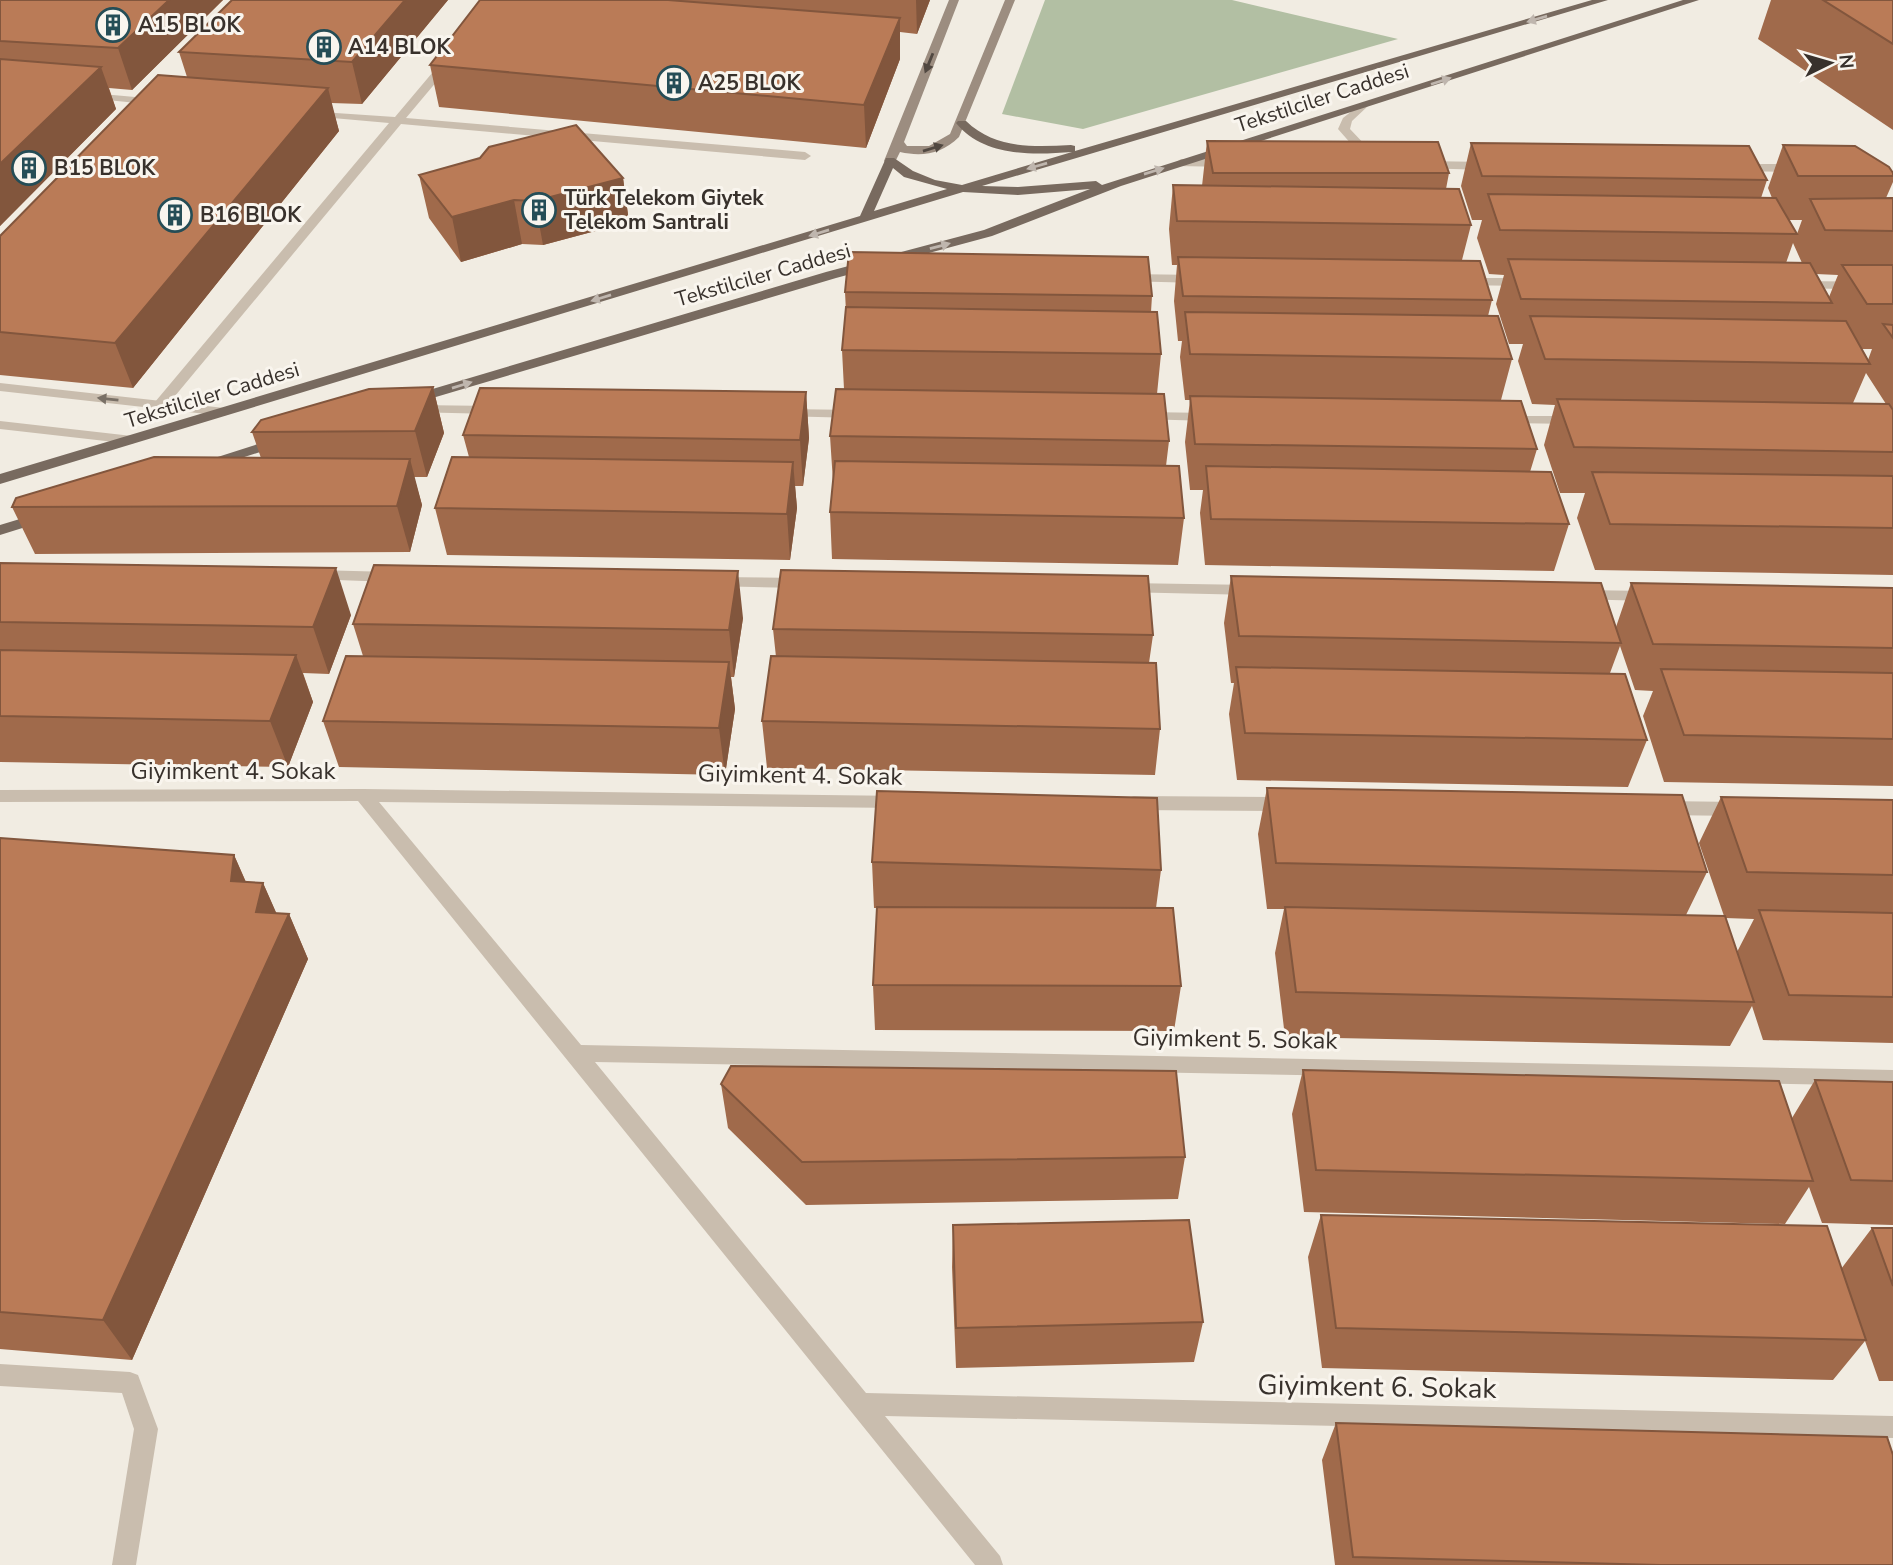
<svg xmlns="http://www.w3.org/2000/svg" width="1893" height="1565" font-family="'Nunito Sans',sans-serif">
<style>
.green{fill:#b2bfa3}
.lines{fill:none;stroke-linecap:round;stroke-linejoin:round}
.service{fill:#c9bdae;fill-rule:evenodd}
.minor{fill:#c9bdae;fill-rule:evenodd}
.tertiary{fill:#c9bdae;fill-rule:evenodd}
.secondary{fill:#9c8d80;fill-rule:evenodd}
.primary{fill:#786a5f;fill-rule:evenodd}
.wall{fill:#a06a4b;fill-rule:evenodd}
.shaded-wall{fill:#82563d}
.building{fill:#ba7b57;stroke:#82563d;stroke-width:2}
.oneway{fill:#bfb6ae}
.oneway2{fill:#514841}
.oneway3{fill:#797066}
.labels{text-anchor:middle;stroke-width:6;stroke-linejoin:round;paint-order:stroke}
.far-poi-label{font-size:21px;font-weight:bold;fill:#38312c;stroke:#f9f5ee;text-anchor:start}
.far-street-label{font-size:21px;fill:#38312c;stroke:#f9f5ee}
.street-label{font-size:24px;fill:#38312c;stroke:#f9f5ee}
.near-street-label{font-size:28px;fill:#38312c;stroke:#f9f5ee}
</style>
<rect width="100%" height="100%" fill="#f1ece2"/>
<path class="green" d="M1045 0H1232L1398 39 1083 129 1002 114Z"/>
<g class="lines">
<path class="service" d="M0 1364 130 1372 138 1375 158 1429 136 1565H112L134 1429 122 1393 0 1386Z"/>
<path class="minor" d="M447 59 453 62 406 118 805 152 811 156 805 160 401 124 165 408H155V402L389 123 310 116 304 113 306 111 395 117 443 60Z
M91 93 157 99 163 102 157 105 87 98 85 96Z
M1362 103 1368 106 1352 121 1350 129 1368 148 1378 151V157L1360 154 1338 129 1343 118Z
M1181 159H1228L1234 163 1228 167 1177 166 1175 163Z
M1424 161 1487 162 1493 166 1487 170 1420 168 1418 165Z
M1739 164H1799L1805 168 1799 172 1735 171V165Z
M1127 274 1200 275 1206 279 1200 283 1122 281 1121 278Z
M1463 278H1526L1532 282 1526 286 1458 285 1457 282Z
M1799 281 1893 282V290L1794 288 1792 285Z
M416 405 493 406 500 410 493 414 411 412V406Z
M784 409 857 410 864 414 857 418 779 416 777 413Z
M1144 412 1211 413 1218 417 1211 421 1139 419 1137 416Z
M1505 416H1575L1582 420 1575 424 1500 423V417Z
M315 570 392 572 400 577 392 582 309 579 307 575Z
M717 577 801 578 809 583 801 588 711 586 709 582 711 578Z
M1127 583 1253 585 1261 590 1253 595 1121 592 1119 588Z
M1582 590 1648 591 1656 596 1648 601 1576 599 1574 595 1576 591Z
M363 789 905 796 908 801 905 806 899 808 379 802 581 1045 1893 1070V1086L595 1062 866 1393 1893 1416V1438L885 1416 1000 1556 1003 1565H975L358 801 0 802V790Z
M1134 796 1288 797 1294 799 1297 804 1294 809 1288 811 1134 810 1128 808 1125 803 1128 798Z
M1662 801 1739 802 1745 804 1748 809 1745 814 1739 816 1662 815 1656 813 1653 808 1656 803Z"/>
<path class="tertiary" d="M0 383 224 408 231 412 224 416 0 391Z
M0 421 132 436 139 440 132 444 0 429Z"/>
<path class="secondary" d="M949 0H959L904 142 907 146H929L950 134 1005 0H1015L959 137C942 154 922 157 900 152L894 164H886L884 161Z"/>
<path class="primary" d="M1592 0H1608L982 186 1018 187 1096 181 1102 185 1683 0H1699L1121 186 992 236 836 278 419 402H409L407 399 409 396 826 272 984 230 1090 189 1018 195 963 192 0 484V474L860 216 886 158H894L913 171 935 180 962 185 1072 152C1032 155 984 157 956 123L958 121H966C995 149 1033 147 1071 145L1075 146V151ZM893 168 904 177 947 189 874 211Z
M280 437 285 438 287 441 285 444 207 469 200 465 202 462Z
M43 512 51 517 48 520 0 535V525Z"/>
</g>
<path class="wall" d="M0 0H223L132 90 109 88 116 109 0 226Z
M232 0H448L362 104 331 103 339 131 133 388 0 375V236L187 77 179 52Z
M480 0H930L917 34 900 32V59L866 148 439 107 430 65Z
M1771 0H1893V130L1758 39Z
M1207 141 1449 173 1446 189 1471 225 1462 260 1492 300 1488 316 1512 359 1501 400 1537 449 1530 472 1569 524 1554 571 1205 565 1200 513 1203 490H1190L1185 442 1190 400H1185L1180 357 1182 341H1178L1174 301 1177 265H1172L1169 229 1173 185 1202 186Z
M1471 143 1767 180 1761 198H1772L1768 188 1783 145 1893 173V182L1886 198H1893V575L1595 570 1577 518 1585 493H1560L1544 445 1555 405 1532 404 1518 361 1523 344H1509L1496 304 1504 275 1489 274 1477 238 1482 220H1472L1461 186ZM1789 220H1802L1797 234ZM1793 243 1802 263H1786ZM1816 274 1838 275 1829 297ZM1862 349H1872L1868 360ZM1866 373 1886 404 1853 403Z
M419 175 623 178 629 222 543 245 522 244 461 262 429 218Z
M845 292 1152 296 1151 312 1161 354 1157 394 1169 441 1166 466 1184 518 1178 565 832 559 830 512 833 482 830 436 844 389 842 350 846 312Z
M433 387 444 433 427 477H414L422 505 410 552 35 554 12 507 261 458 252 432Z
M806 392 809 438 803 486H795L797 508 790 560 447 555 435 508 469 457 463 435Z
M0 563 351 615 329 674 303 673 313 702 288 767 0 762Z
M1231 576 1616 627 1631 583 1893 588V786L1664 782 1643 716 1653 691 1635 690 1620 646 1610 673 1647 740 1628 787 1237 780 1229 714 1234 683H1231L1224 623Z
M743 618 734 677H731L735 709 725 775 339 767 323 721 363 656 353 624Z
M773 629 1153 635 1149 663 1160 729 1155 775 767 768 762 721 776 657Z
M1267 788 1707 872 1686 915 1724 916 1699 843 1721 797 1893 800V1043L1763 1040 1752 1006 1730 1046 1285 1037 1275 953 1284 909H1267L1258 834ZM1725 918 1754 919 1737 952Z
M0 838 234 855 246 882 263 883 276 913 289 914 308 959 132 1360 0 1349Z
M872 862 1161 870 1156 908 1181 986 1174 1031 875 1030 873 985 877 908H874Z
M1303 1070 1792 1118 1815 1080 1893 1082V1225L1822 1223 1809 1187 1785 1224 1304 1212 1292 1114Z
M721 1084 1185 1157 1178 1199 806 1205 728 1128Z
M1321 1215 1841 1269 1872 1228H1893V1381H1879L1865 1341 1833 1380 1322 1368 1308 1257Z
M953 1225 1203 1322 1194 1362 956 1368 952 1267Z
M1336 1423 1893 1565H1335L1322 1460Z"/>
<path class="shaded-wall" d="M169 0H223L132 90 118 48Z
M405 0H448L362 104 352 62Z
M916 0H930L917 34Z
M900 18V59L866 148 864 105Z
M101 67 116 109 0 226V164Z
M328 88 339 131 133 388 115 343Z
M623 178 629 222 543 245 535 201Z
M514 200 522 244 461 262 452 217Z
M433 387 444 433 427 477 415 431Z
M806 392 809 438 803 486 800 440Z
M410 459 422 505 410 552 397 506Z
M793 462 797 508 790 560 787 514Z
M336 568 351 615 329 674 313 627Z
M738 571 743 618 734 677 729 630Z
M296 655 313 702 288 767 270 721Z
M729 662 735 709 725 775 719 728Z
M234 855 254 901 231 881Z
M263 883 283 928 289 914 308 959 132 1360 103 1320Z"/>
<path class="building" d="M0 0H169L118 48 0 41Z
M232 0H405L352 62 179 52Z
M480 0H668L900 18 864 105 430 65Z
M1823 0H1893V44Z
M0 59 101 67 0 164Z
M158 75 328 88 115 343 0 332V236Z
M576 125 623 178 535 201 514 200 452 217 419 175 480 158 489 147Z
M1207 141 1438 142 1449 173H1213Z
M1471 143 1749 146 1767 180 1482 176Z
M1783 145 1855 146 1889 167 1893 173V176H1798Z
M1173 185 1459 189 1471 225 1177 221Z
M1488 194 1776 198 1797 234 1500 230Z
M1893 198V231L1825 230 1810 199Z
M849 252 1148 257 1152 296 845 292Z
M1178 257 1480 261 1492 300 1183 296Z
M1508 259 1810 263 1832 303 1521 299Z
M1842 265H1893V304H1867Z
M846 307 1157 312 1161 354 842 350Z
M1185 312 1498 316 1512 359 1190 354Z
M1530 316 1846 321 1870 364 1545 359Z
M1883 324 1893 325V338Z
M433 387 415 431 252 432 261 420 369 389Z
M480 388 806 392 800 440 463 435Z
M836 389 1164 394 1169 441 830 436Z
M1190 396 1521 401 1537 449 1195 444Z
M1557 399 1889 404 1893 410V452L1574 447Z
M154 457 410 459 397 506 12 507 16 498Z
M452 457 793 462 787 514 435 508Z
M835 461 1179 466 1184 518 830 512Z
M1206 466 1551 472 1569 524 1211 519Z
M1592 472 1893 476V528L1610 524Z
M0 563 336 568 313 627 0 622Z
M374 565 738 571 729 630 353 624Z
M781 570 1148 576 1153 635 773 629Z
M1231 576 1601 583 1621 643 1239 636Z
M1631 583 1893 588V648L1653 644Z
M0 650 296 655 270 721 0 716Z
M346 656 729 662 719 728 323 721Z
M771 656 1156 663 1160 729 762 721Z
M1236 667 1625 674 1647 740 1245 733Z
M1661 669 1893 673V739L1684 735Z
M1267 788 1682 795 1707 872 1276 863Z
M877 791 1157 798 1161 870 872 862Z
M1721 797 1893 800V875L1747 872Z
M0 838 234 855 231 881 263 883 256 912 289 914 103 1320 0 1312Z
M877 907 1173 908 1181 986 873 985Z
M1285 907 1725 916 1754 1002 1296 992Z
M1759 910 1893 913V997L1789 995Z
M731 1066 1176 1071 1185 1157 802 1162 721 1084Z
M1303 1070 1779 1081 1813 1181 1316 1170Z
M1815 1080 1893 1082V1181L1851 1180Z
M1321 1215 1827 1226 1866 1340 1336 1328Z
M1189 1220 1203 1322 956 1328 953 1225Z
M1872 1228H1893V1286Z
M1336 1423 1887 1437 1893 1455V1565H1660L1353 1557Z"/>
<defs><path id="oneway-solid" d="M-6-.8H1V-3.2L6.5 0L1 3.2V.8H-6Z" transform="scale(1.75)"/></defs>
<g class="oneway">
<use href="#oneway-solid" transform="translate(1537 19) rotate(164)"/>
<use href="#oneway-solid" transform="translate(1441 81) rotate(-18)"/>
<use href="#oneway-solid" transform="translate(1037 166) rotate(164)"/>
<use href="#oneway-solid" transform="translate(1154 171) rotate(-17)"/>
<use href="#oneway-solid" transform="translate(819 233) rotate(163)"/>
<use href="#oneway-solid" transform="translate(940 246) rotate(-15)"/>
<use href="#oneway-solid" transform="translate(601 298) rotate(163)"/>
<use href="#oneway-solid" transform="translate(462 385) rotate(-17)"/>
</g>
<g class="oneway2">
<use href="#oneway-solid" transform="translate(929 63) rotate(112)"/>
<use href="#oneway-solid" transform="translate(933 148) rotate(-17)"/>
</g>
<use class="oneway3" href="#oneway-solid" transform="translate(108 399) rotate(-174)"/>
<defs>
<g id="building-ring" transform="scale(1.75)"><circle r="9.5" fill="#f9f5ee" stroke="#254d56" stroke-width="1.5"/><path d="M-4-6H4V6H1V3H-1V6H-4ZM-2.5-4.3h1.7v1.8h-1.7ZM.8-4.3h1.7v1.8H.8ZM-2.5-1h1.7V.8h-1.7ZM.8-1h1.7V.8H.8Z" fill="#254d56"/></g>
</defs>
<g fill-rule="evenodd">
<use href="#building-ring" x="113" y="25"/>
<use href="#building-ring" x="324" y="47"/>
<use href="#building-ring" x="674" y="83"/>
<use href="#building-ring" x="29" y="168"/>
<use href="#building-ring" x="539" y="210"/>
<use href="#building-ring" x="175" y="215"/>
</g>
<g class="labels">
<g class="far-poi-label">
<text x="138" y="32">A15 BLOK</text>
<text x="348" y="54">A14 BLOK</text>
<text x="698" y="90">A25 BLOK</text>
<text x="54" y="175">B15 BLOK</text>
<text x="564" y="205">Türk Telekom Giytek<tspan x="564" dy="24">Telekom Santrali</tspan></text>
<text x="200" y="222">B16 BLOK</text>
</g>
<g class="far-street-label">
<text transform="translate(1322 98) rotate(-18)" y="7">Tekstilciler Caddesi</text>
<text transform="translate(763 275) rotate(-16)" y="7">Tekstilciler Caddesi</text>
<text transform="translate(212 395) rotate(-17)" y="7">Tekstilciler Caddesi</text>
</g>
<g class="street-label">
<text x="233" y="779">Giyimkent 4. Sokak</text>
<text transform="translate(800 775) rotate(1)" y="8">Giyimkent 4. Sokak</text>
<text transform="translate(1235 1039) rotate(1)" y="8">Giyimkent 5. Sokak</text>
</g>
<g class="near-street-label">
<text transform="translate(1377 1386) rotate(1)" y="10">Giyimkent 6. Sokak</text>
</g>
</g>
<g transform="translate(1830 63) rotate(85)" stroke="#f9f5ee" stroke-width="5" paint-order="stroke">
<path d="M0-5L12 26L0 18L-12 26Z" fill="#38312c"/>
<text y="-10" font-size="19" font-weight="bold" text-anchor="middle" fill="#38312c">N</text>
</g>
</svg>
